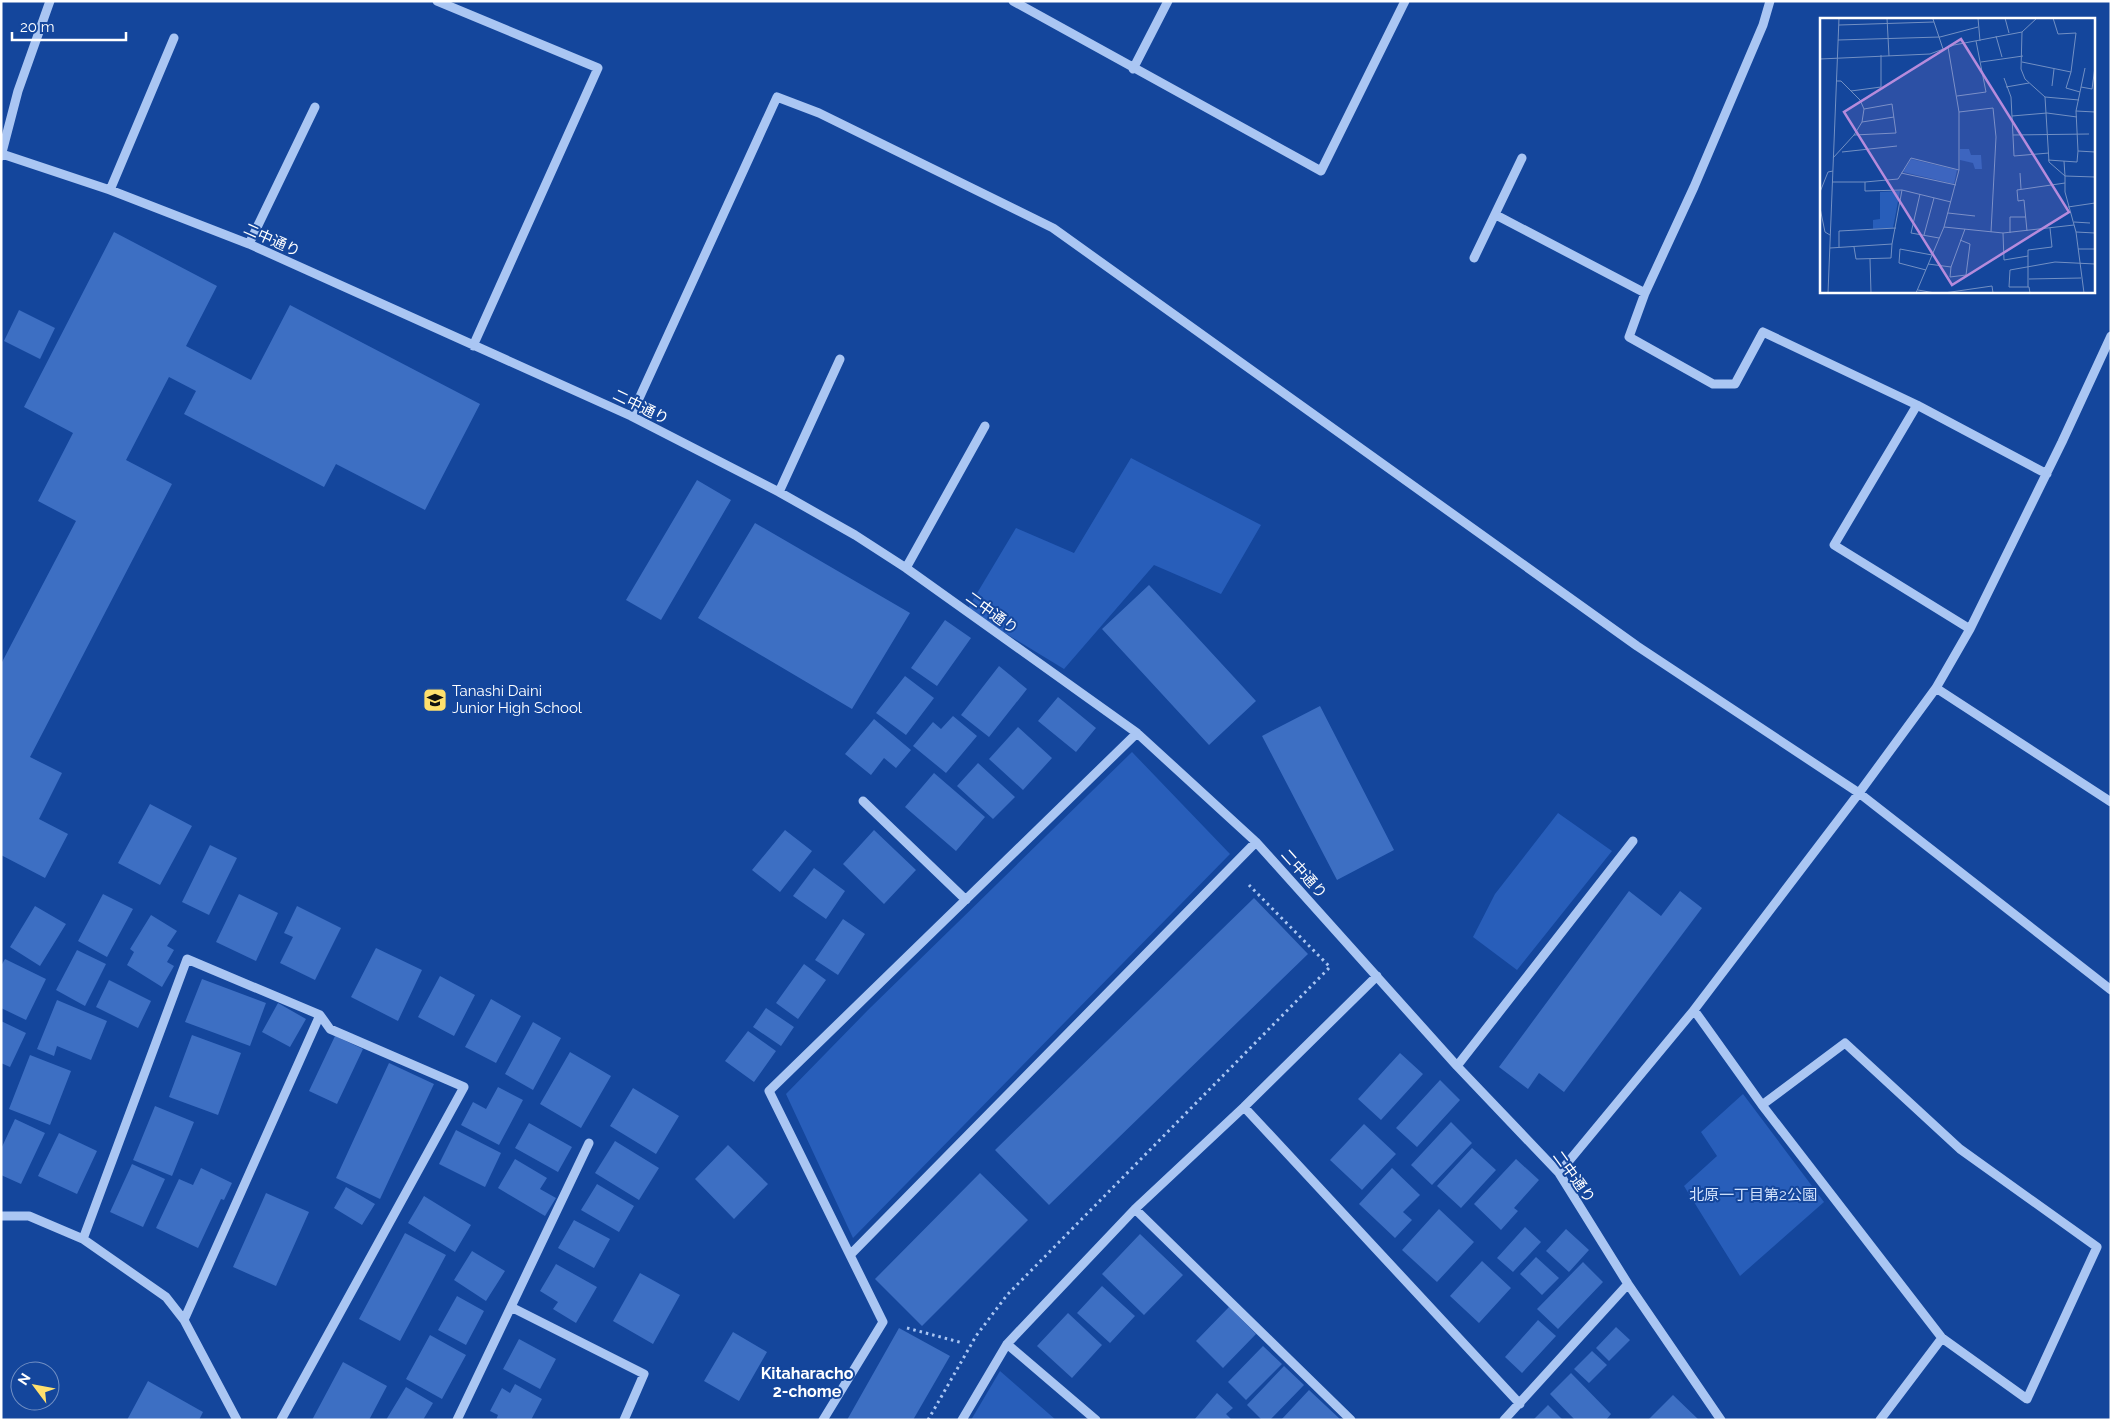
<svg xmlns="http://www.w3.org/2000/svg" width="2112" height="1421" font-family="Raleway,'Noto Sans JP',sans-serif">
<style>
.green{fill:#285eba}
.building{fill:#3d6fc3}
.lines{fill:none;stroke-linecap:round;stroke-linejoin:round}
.path{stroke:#aac6f3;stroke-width:3;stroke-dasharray:2.5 4;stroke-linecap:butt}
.minor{stroke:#aac6f3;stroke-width:9}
.labels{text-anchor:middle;stroke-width:4;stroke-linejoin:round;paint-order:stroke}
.street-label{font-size:15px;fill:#fff;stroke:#14469c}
.poi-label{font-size:15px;fill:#fff;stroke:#14469c;text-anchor:start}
.park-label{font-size:15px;fill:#d3e3fd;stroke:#14469c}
.neighbourhood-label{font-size:16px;font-weight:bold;fill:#fff;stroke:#14469c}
.inset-road{fill:none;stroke:#7290c4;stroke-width:1}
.view{fill:#b68bdc;fill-opacity:0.15;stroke:#b68bdc;stroke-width:2.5}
.inset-edge{fill:none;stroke:#fff;stroke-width:2.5}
</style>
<rect width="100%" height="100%" fill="#14469c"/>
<path class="green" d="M1131 458 1261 525 1221 594 1154 565 1064 669 967 610 1016 528 1074 553Z
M1132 752 1230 854 853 1238 786 1094 868 1010Z
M1558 813 1612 851 1517 970 1473 937 1495 894Z
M1743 1094 1824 1202 1740 1276 1684 1186 1717 1156 1701 1132Z
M1000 1371 1056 1420H971Z"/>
<path class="building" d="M114 232 217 286 186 346 251 380 290 305 480 404 425 510 336 464 324 487 184 414 196 391 169 377 126 460 172 484 30 757 62 773 39 819 68 834 45 878 1 855V664L76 521 38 501 73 433 24 407Z
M19 310 55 328 40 359 4 341Z
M697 480 731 500 661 620 626 600Z
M755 523 910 613 852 709 698 618Z
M1149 585 1256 701 1209 745 1102 629Z
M945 620 971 638 937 686 911 668Z
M999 666 1027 689 989 737 961 715Z
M905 676 934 698 906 735 876 713Z
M1058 697 1096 728 1076 752 1038 721Z
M1320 706 1394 850 1337 880 1262 736Z
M953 716 977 736 946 773 913 746 933 722 941 729Z
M874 719 911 750 896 768 884 758 871 775 845 754Z
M1018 727 1052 758 1023 790 989 759Z
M978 763 1015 797 993 819 957 786Z
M934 773 985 817 956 851 905 807Z
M150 804 192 826 160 885 118 863Z
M785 830 812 851 780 892 752 870Z
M874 830 916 870 884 904 843 864Z
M210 845 237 858 209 915 182 902Z
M814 868 845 891 826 919 793 896Z
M1629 891 1661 916 1680 891 1702 908 1564 1092 1539 1073 1528 1089 1499 1067Z
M103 894 133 909 107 957 78 941Z
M239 894 278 913 256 961 216 942Z
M1254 898 1308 954 1049 1205 995 1150Z
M35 906 66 924 40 966 10 947Z
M297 906 341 928 315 980 280 963 293 937 284 933Z
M151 915 177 931 167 946 174 950 167 962 174 966 162 987 127 965 134 952 130 949Z
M843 919 865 934 838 975 815 960Z
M376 948 422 970 398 1021 351 997Z
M77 950 106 964 85 1006 56 990Z
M5 959 46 979 26 1020 1 1008V966Z
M804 964 826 980 798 1019 776 1003Z
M440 976 475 995 454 1036 418 1017Z
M202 979 266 1003 250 1046 185 1022Z
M109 980 151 1001 138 1028 96 1007Z
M491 999 521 1016 496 1063 465 1047Z
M57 1000 107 1021 91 1060 57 1046 54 1056 37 1049Z
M278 1003 306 1019 290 1047 262 1032Z
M766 1008 794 1027 781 1046 753 1027Z
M1 1021 26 1033 10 1067 1 1063Z
M533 1022 561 1038 533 1090 505 1074Z
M748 1031 776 1051 754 1082 725 1061Z
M192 1035 241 1053 218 1115 169 1097Z
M335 1036 363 1049 337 1104 309 1091Z
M570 1052 611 1076 581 1128 540 1104Z
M1400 1053 1423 1074 1381 1120 1358 1099Z
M30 1055 71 1071 50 1125 9 1109Z
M389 1063 434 1084 380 1199 336 1178Z
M1440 1080 1460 1100 1417 1147 1396 1128Z
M498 1087 523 1100 499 1145 461 1125 473 1102 486 1109Z
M633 1088 679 1116 656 1154 610 1126Z
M155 1106 194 1122 172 1176 133 1160Z
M15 1119 45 1133 21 1184 1 1175V1149Z
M1451 1122 1472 1143 1432 1185 1411 1165Z
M529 1123 572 1147 558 1172 515 1148Z
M1364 1124 1396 1154 1362 1190 1330 1160Z
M456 1130 501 1153 485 1187 439 1164Z
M59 1133 97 1151 77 1194 38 1176Z
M615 1141 659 1168 639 1200 595 1173Z
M728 1145 768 1184 734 1219 695 1179Z
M1472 1148 1496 1170 1461 1208 1437 1186Z
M515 1159 547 1178 540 1189 556 1198 545 1216 498 1188Z
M1516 1159 1539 1180 1514 1208 1518 1211 1501 1230 1474 1204Z
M132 1164 165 1179 143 1227 110 1212Z
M201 1168 232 1183 224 1200 221 1199 198 1248 156 1228 179 1179 193 1185Z
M1392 1168 1420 1195 1403 1212 1412 1220 1395 1238 1359 1204Z
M980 1173 1028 1220 922 1326 875 1279Z
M597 1184 634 1206 619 1232 581 1210Z
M346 1187 375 1204 362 1225 334 1208Z
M266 1193 309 1212 276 1286 233 1267Z
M424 1196 471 1225 455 1252 408 1223Z
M1439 1209 1474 1242 1437 1282 1402 1250Z
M574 1220 610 1239 594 1268 558 1248Z
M1525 1227 1541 1242 1513 1272 1497 1258Z
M1566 1229 1589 1250 1569 1272 1546 1251Z
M405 1233 446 1255 400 1341 359 1319Z
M1140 1234 1183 1275 1144 1315 1102 1274Z
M472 1251 505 1271 486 1301 454 1280Z
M1536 1257 1559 1278 1542 1295 1520 1274Z
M1482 1261 1511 1288 1479 1323 1450 1296Z
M1583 1262 1603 1282 1558 1329 1537 1309Z
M556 1264 597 1287 576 1323 553 1309 558 1302 540 1291Z
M640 1273 680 1295 653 1344 613 1321Z
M1102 1286 1135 1316 1110 1343 1077 1313Z
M457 1296 484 1311 466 1345 438 1330Z
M1229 1307 1256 1334 1223 1368 1196 1341Z
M1068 1313 1102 1345 1072 1378 1037 1346Z
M1538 1320 1556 1336 1522 1373 1505 1357Z
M1616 1327 1630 1340 1609 1361 1596 1348Z
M899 1328 950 1356 913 1420H847Z
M733 1332 767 1352 739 1401 704 1381Z
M430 1335 466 1355 442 1399 406 1379Z
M519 1339 556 1359 540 1389 503 1369Z
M1263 1346 1282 1364 1246 1400 1228 1382Z
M1592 1351 1607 1365 1589 1383 1574 1369Z
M343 1362 387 1386 369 1420H312Z
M1284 1366 1304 1385 1270 1420H1262L1247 1405Z
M1571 1373 1611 1414 1606 1420H1575L1550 1394Z
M148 1381 203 1412 199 1420H127Z
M515 1384 542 1399 531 1420H496L498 1415 490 1411 502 1388 510 1393Z
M406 1387 433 1403 423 1420H386Z
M1309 1390 1341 1420H1281Z
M1217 1393 1233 1408 1226 1414 1232 1420H1194Z
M1673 1395 1699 1420H1648Z
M1548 1405 1563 1420H1533Z"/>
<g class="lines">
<path class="path" d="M907 1328 963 1343
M928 1420 976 1336 1007 1295 1330 967 1249 885"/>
<path class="minor" d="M437 1 598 68 473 346
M1013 1 1321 171 1405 1
M1770 1 1763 25 1694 187 1645 293 1629 337 1713 384H1735L1763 332 1917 405 2047 474
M1133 69 1168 1
M2 154 110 190 249 244 631 416 779 492 855 535 906 568 1137 733 1256 842 1457 1066 1559 1173 1628 1284 1721 1420
M1 156 18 91 50 1
M110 190 174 38
M1496 215 1645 293
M249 244 315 107
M1474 258 1522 158
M1917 405 1834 545 1970 629
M631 416 777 97 819 113 1053 228 1637 646 1859 793 2111 990
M779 492 840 359
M906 568 985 426
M1936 688 2111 802
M863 801 966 900
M1694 1010 1762 1105 1942 1338
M1457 1066 1633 841
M1762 1105 1845 1043 1960 1149 2097 1247 2027 1399 1942 1338 1880 1420
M1244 1107 1520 1404
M1559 1173 1694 1010 1859 793 1936 688 1970 629 2062 442 2111 336
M1135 1209 1351 1420
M1 1216H29L83 1239 166 1297 184 1320 237 1420
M83 1239 187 959 320 1015 330 1029 464 1087 281 1420
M850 1255 1256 842
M511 1307 644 1374 624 1420
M184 1320 320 1015
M1007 1344 1096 1420
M457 1420 589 1143
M823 1420 883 1322 769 1091 1137 733
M962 1420 1007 1344 1135 1209 1244 1107 1377 976
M1504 1420 1628 1284"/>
</g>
<defs>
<g id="school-square" transform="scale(1.25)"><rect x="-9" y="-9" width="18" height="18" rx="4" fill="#ffe06d" stroke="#14469c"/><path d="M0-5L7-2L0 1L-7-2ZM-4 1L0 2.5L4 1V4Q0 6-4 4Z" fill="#111"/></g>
</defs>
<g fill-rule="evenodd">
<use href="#school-square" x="435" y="700"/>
</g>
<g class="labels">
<g class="street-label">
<text transform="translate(272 240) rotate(24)" y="5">二中通り</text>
<text transform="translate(641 407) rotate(26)" y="5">二中通り</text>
<text transform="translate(992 613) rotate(36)" y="5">二中通り</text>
<text transform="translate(1304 874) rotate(48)" y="5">二中通り</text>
<text transform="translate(1574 1177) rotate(54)" y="5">二中通り</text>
</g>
<g class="poi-label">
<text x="452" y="696">Tanashi Daini<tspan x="452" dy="17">Junior High School</tspan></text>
</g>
<g class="park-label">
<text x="1753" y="1200">北原一丁目第2公園</text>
</g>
<g class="neighbourhood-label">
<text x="807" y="1379">Kitaharacho<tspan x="807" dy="18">2-chome</tspan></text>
</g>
</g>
<g transform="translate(1820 18)">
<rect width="275" height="275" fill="#14469c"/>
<path d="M140 131H149L151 137H161L162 151H155L153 145 140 142ZM91 141 137 152 134 166 83 154ZM80 173 73 210 53 211V202L60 201V174Z" fill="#285eba"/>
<path class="inset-road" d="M67 0 69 38M158 0 160 23M185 0 189 15M233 0 238 16 256 15 251 54M113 1 123 31M19 7 114 4M202 14 201 51 205 61 225 79 229 144 245 158V174L256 214 264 275M176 18 182 39M18 22 120 19 158 9M0 41 110 36 134 27 202 14 217 0M161 44 203 38M202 44 251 54 246 70 260 74M265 50 256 93 258 133 275 134M184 60 191 79 194 138 229 135M232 68 234 51M186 69 209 65M261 69 272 71 275 49M31 73 61 69V37M137 78 166 74 156 23M225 79 259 82M256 93 275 94M139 94 173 90 176 119 171 214M192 98 227 95 257 99M42 104 74 99M34 117 76 115 72 86 44 91M193 117 269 116M22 134 77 128M13 140 34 117 42 104 44 91 40 82 21 63H16M228 142 257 144 258 133M244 143 245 158 275 159M81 155 136 167M200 155 201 171M12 164H45V173L82 172 131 184M45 164 78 161 91 140 139 152M0 174 8 154 13 153M100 176 91 215 119 220M248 189 275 185M0 190 5 214 10 217M128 195 155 198M254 204 270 205M124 209 183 215 254 207M207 213 204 182 198 183 197 172 245 165M256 214 275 215M183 215 184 242 208 238M190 215V199H206M104 217 114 180M34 229 36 241 71 240 72 226M10 230 72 226 82 172M19 230V213L76 210M258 231H275M50 241 51 275M108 246 131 249 130 259 146 257 150 226 140 222M131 249 145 211M106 252 79 245 80 231 112 237M209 261 261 260M208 269V232L232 229 230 210M98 272 115 275M8 275 19 0M96 275 124 209 139 152V94L128 29M124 275 172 268 173 275M210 275 209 269H189L190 252 235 244 275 246"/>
<path class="view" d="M141 21 249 194 132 267 24 94Z"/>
<rect width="275" height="275" class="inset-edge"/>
</g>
<rect width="2112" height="1421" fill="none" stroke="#ffffff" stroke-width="5"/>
<g transform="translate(35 1386) rotate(302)"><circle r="24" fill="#14469c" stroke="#7290c4"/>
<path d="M0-4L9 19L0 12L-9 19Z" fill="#ffe06d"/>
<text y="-8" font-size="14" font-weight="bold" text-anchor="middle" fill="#ffffff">N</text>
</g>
<path d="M12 32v8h114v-8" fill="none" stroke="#ffffff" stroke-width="2.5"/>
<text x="20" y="32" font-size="15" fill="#ffffff" stroke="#14469c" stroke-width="4" paint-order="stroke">20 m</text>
</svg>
